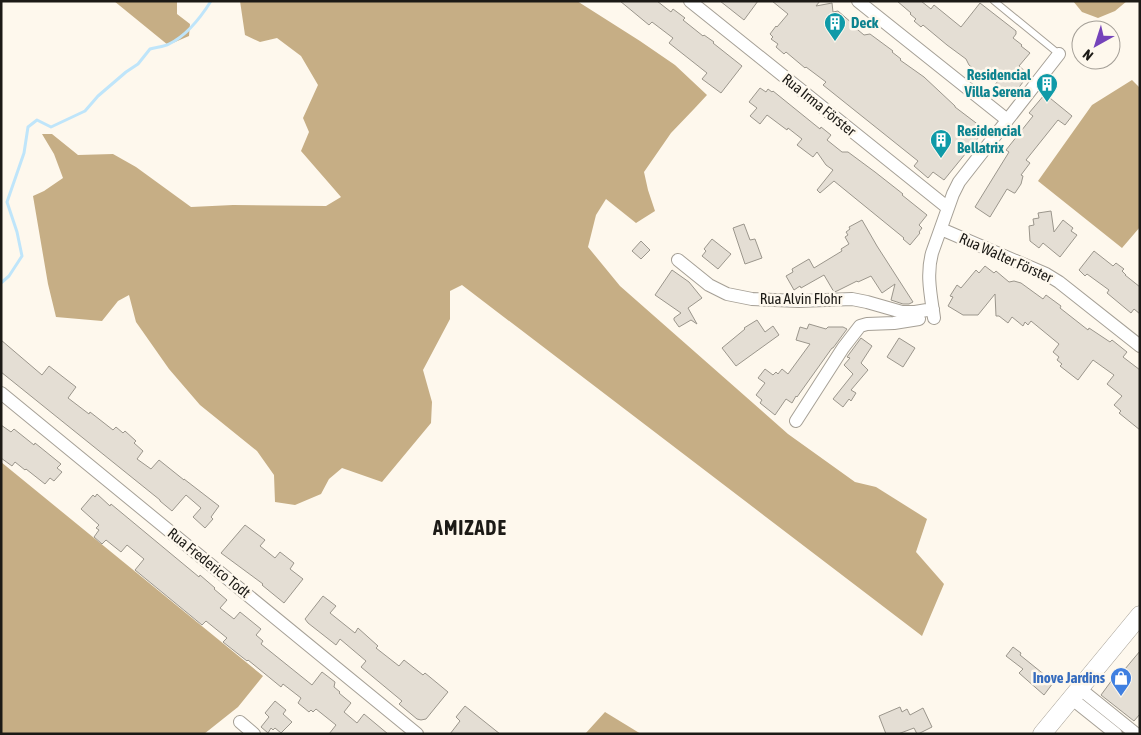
<svg xmlns="http://www.w3.org/2000/svg" width="1141" height="735" font-family="'Asap Condensed',sans-serif">
<style>
.forest{fill:#c6ae85}
.lines{fill:none;stroke-linecap:round;stroke-linejoin:round}
.stream{stroke:#bfe5fa;stroke-width:3}
.building{fill:#e4ded4;stroke:#9b968c}
.lane-casing{stroke:#a6a096;stroke-width:8}
.street-casing{stroke:#a6a096;stroke-width:14}
.secondary-casing{stroke:#a6a096;stroke-width:19}
.lane{stroke:#fff;stroke-width:6}
.street{stroke:#fff;stroke-width:12}
.secondary{stroke:#fff;stroke-width:18}
.labels{text-anchor:middle;stroke-width:5;stroke-linejoin:round;paint-order:stroke}
.culture-label{font-size:15px;font-weight:bold;fill:#0d838f;stroke:#fef8ed;text-anchor:start}
.street-label{font-size:15px;fill:#1c1a16;stroke:#fef8ed}
.shop-label{font-size:15px;font-weight:bold;fill:#366cbe;stroke:#fef8ed;text-anchor:end}
.district-label{font-size:20px;font-weight:bold;letter-spacing:1px;fill:#1c1a16;stroke:#fef8ed}
</style>
<rect width="100%" height="100%" fill="#fef8ed"/>
<path class="forest" d="M114 1H177V14L190 24 189 36 168 45Z
M240 1H577L640 41 675 65 707 95 694 109 671 133 644 172 648 190 655 211 636 223 606 199 596 215 588 247 620 286 788 434 855 482 876 487 927 519 916 552 944 584 922 636 462 285 450 291V319L423 370 432 402 431 423 382 482 342 468 329 479 321 494 295 505 275 502 274 475 257 451 200 405 169 369 136 322 129 295 118 301 102 321 56 317 48 284 33 196 44 191 63 178 54 154 42 134H52L78 155 113 154 136 167 191 207 233 205 326 206 341 197 301 151 309 132 303 118 318 85 301 56 277 38 260 42 245 35Z
M1073 1H1127L1115 11 1098 18 1082 12Z
M1132 80 1140 88V227L1122 248 1038 181 1092 105Z
M1 462 263 676 238 707 204 734H1Z
M605 712 641 734H585Z"/>
<g class="lines">
<path class="stream" d="M1 283 9 276 22 256 17 232 7 202 24 153 28 127 37 120 51 127 85 111 98 96 126 72 138 64 150 49C156 47 164 47 169 44 186 36 201 17 211 1"/>
</g>
<path class="building" d="M620 1H657L671 12 673 9 685 18 683 20 703 36 704 35 714 42 713 43 742 66 721 93 702 79 707 73 669 43 673 38 652 22 649 25Z
M720 1H758L744 20Z
M772 1H820L816 6 832 3 833 12 838 11 853 24 852 25 864 35 870 34 893 51 892 52 901 59 900 60 924 77 955 106V107L980 126 978 128 983 132 944 180 933 172 928 178 914 166 918 161 823 85 826 82 806 67 805 68 786 52 784 54 776 47 778 44 771 39 773 37 770 34 776 26 777 27 788 14Z
M897 1H921L931 9 934 5 961 27 980 3 1016 31V34L1013 38 1022 45 1021 46 1030 53 1019 66 1027 73 1024 77 1026 78 1017 90 1010 92 1007 90 1001 99 990 91 1001 77 988 67 981 75 969 65 966 59 947 45 923 25 921 27 914 21 916 19 910 14 911 13Z
M760 88 766 92 768 89 772 92 773 91 820 129 821 127 831 135 827 140 842 152H848L875 172 903 194 902 195 927 215 919 225 922 228 919 232 920 233 910 245 903 239 904 238 834 181 820 193 817 190 833 170 826 165 817 152 813 157 797 145 802 139 788 128 787 130 767 115 760 124 750 116 757 108 749 102Z
M1045 94 1072 116 1065 125 1058 120 1026 160 1030 163 1021 175 1023 176 1021 184 1015 193H1014L1007 189 990 217 975 207 1009 152 1006 150 1033 116 1029 113Z
M1051 211 1054 232 1063 220 1073 228 1071 231 1077 235 1060 257 1043 243 1039 248 1030 241 1029 226 1034 225 1033 219 1039 218 1038 213Z
M862 220 877 246 913 302 909 304H903L891 300 895 284 882 293 871 276 858 282 857 281 837 291 834 292 824 275 801 288 800 286 794 290 786 276 793 272 792 269 809 259 814 268 842 251 841 249 849 244 845 237 848 235 846 232 850 229 849 227Z
M744 224 750 240 755 239 762 258 745 264 733 228Z
M712 239 731 254 718 269 702 256 706 251 704 249Z
M641 241 650 250 641 259 632 251Z
M1094 251 1113 266 1116 263 1124 269 1122 271 1126 275H1125L1140 287V314L1134 309 1131 313 1107 293 1109 290 1087 274 1085 276 1079 270Z
M985 266 994 273 996 271 1009 282 1014 281 1021 283 1043 299 1046 295 1061 306 1060 308 1088 330 1089 328 1110 342 1112 340 1127 352 1123 357 1140 370V430L1119 413 1121 411 1114 405 1122 396 1107 384 1114 375 1093 360 1078 380 1060 366 1062 364 1057 360 1059 357 1053 352 1059 344 1031 321 1028 325 1025 322 1023 326 1012 317 1008 323 999 316H996L995 294 978 315H963L948 306 953 297 950 296 957 285 961 288 976 270 979 273Z
M672 270 689 282 702 298 688 308 697 324 691 320 679 327 674 320V318L681 313 655 295Z
M757 320 765 332 773 326 779 335 736 366 722 348 745 329 744 328Z
M809 324 826 329 828 327H843L847 329 833 348H832L797 397 796 396 792 403 786 399 775 415 760 403 762 400 756 395 765 383 758 378 765 369 773 375 776 372 778 374 782 369 788 374 810 344 796 340 800 327 807 329Z
M861 338 872 346 861 363 868 370 851 390 856 393 851 401 849 399 843 407 833 399 853 374 844 365 850 358 847 357Z
M899 338 915 348 903 367 887 357Z
M1 340 42 375 49 366 76 387 68 398 89 414 90 412 113 430 116 427 123 433 125 431 136 441 134 443 143 451 137 459 151 469 159 460 184 480V479L219 506 211 517 213 519 205 528 193 517 201 508 186 495 172 511 160 501V500L1 372Z
M1 425 11 432 14 429 34 445 35 443 61 464 57 468 62 472 54 481 50 478 45 484 26 469 25 470 15 462 12 466 1 458Z
M97 494 110 506 111 504 199 577 200 575 215 588 214 589 227 600 220 608 234 619 240 612 261 629 256 635 263 641 261 644 312 685 322 672 335 682 334 687 340 692 339 693 351 703 344 712 357 723 364 714 388 734H329L336 725 316 709 313 712 311 710 309 712 298 703 301 698 283 684 281 687 248 660 247 661 223 642 227 638 206 621 202 625 135 570 144 559 127 545 121 552 106 540 102 544 94 537 99 530 96 528 99 525 81 509 93 495 95 497Z
M245 525 265 540 260 546 275 558 280 552 294 563 290 569 303 579 284 603 262 585 263 584 221 553Z
M323 596 336 606 330 613 355 633 358 628 378 646 376 648 399 666 404 660 423 675 425 673 448 692 426 719 421 720 417 719 399 704 402 701 361 667 366 661 340 639 336 645 308 623 305 619Z
M1013 647 1021 653 1020 655 1046 676 1048 673 1056 679 1044 695 1019 673 1023 669 1006 656Z
M1140 651V714L1134 721 1101 695 1112 680 1113 681 1116 677 1120 675Z
M275 701 286 710 283 714 292 722 281 733 275 728 273 730 271 728 268 733 261 727 269 717 265 713Z
M465 706 500 734H450L460 721 456 717Z
M900 707 902 712 907 709 910 715 923 708 932 727 918 734H917L914 728 898 734H886L879 716Z"/>
<g class="lines">
<g class="lane-casing">
<path id="lane" d="M994 1 1059 54"/>
</g>
<g class="street-casing">
<path id="street" d="M690 1 948 208
M858 1 1006 119
M941 229 1046 274 1059 282 1140 346
M678 260 709 285 727 294 752 299 799 301 852 299 867 302 902 312H915L933 309
M934 318C931 296 926 275 932 253L953 194 959 182 1059 54
M1 393 417 734
M796 421 843 348 860 326 867 324 894 323 919 319
M1079 688 1136 734
M1071 698 1116 734
M240 722 254 734"/>
</g>
<g class="secondary-casing">
<path id="secondary" d="M1042 734 1140 615"/>
</g>
<use href="#lane" class="lane"/>
<use href="#street" class="street"/>
<use href="#secondary" class="secondary"/>
</g>
<defs>
<g id="building-pin" transform="scale(1.125)"><path d="M0 17L-7.5 6A9.5 9.5 0 1 1 7.5 6Z" fill="#0f9aa8" stroke="#fef8ed"/><path d="M-4-6H4V6H1V3H-1V6H-4ZM-2.5-4.3h1.7v1.8h-1.7ZM.8-4.3h1.7v1.8H.8ZM-2.5-1h1.7V.8h-1.7ZM.8-1h1.7V.8H.8Z" fill="#fff"/></g>
<g id="shop-pin" transform="scale(1.125)"><path d="M0 17L-7.5 6A9.5 9.5 0 1 1 7.5 6Z" fill="#3f7fe0" stroke="#fef8ed"/><path d="M-5-2.5h2.3a2.7 3.5 0 0 1 5.4 0H5L5.5 6h-11ZM-1.5-2.5h3a1.5 2.3 0 0 0-3 0Z" fill="#fff"/></g>
</defs>
<g fill-rule="evenodd">
<use href="#building-pin" x="835" y="23"/>
<use href="#building-pin" x="1047" y="84"/>
<use href="#building-pin" x="941" y="140"/>
<use href="#shop-pin" x="1121" y="678"/>
</g>
<g class="labels">
<g class="culture-label">
<text x="851" y="28">Deck</text>
<text x="1031" y="80" text-anchor="end">Residencial<tspan x="1031" dy="17">Villa Serena</tspan></text>
<text x="957" y="136">Residencial<tspan x="957" dy="17">Bellatrix</tspan></text>
</g>
<g class="street-label">
<text transform="translate(819 105) rotate(39)" y="5">Rua Irma Förster</text>
<text transform="translate(1006 258) rotate(24)" y="5">Rua Walter Förster</text>
<text x="801" y="304">Rua Alvin Flohr</text>
<text transform="translate(209 563) rotate(39)" y="5">Rua Frederico Todt</text>
</g>
<g class="shop-label">
<text x="1105" y="683">Inove Jardins</text>
</g>
<g class="district-label">
<text x="470" y="535">AMIZADE</text>
</g>
</g>
<rect width="1141" height="735" fill="none" stroke="#1c1a16" stroke-width="5"/>
<g transform="translate(1096 45) rotate(219)"><circle r="24" fill="#fef8ed" stroke="#a49f97"/>
<path d="M0-4L9 19L0 12L-9 19Z" fill="#7543ba"/>
<text y="-8" font-size="14" font-weight="bold" text-anchor="middle" fill="#1c1a16">N</text>
</g>
</svg>
